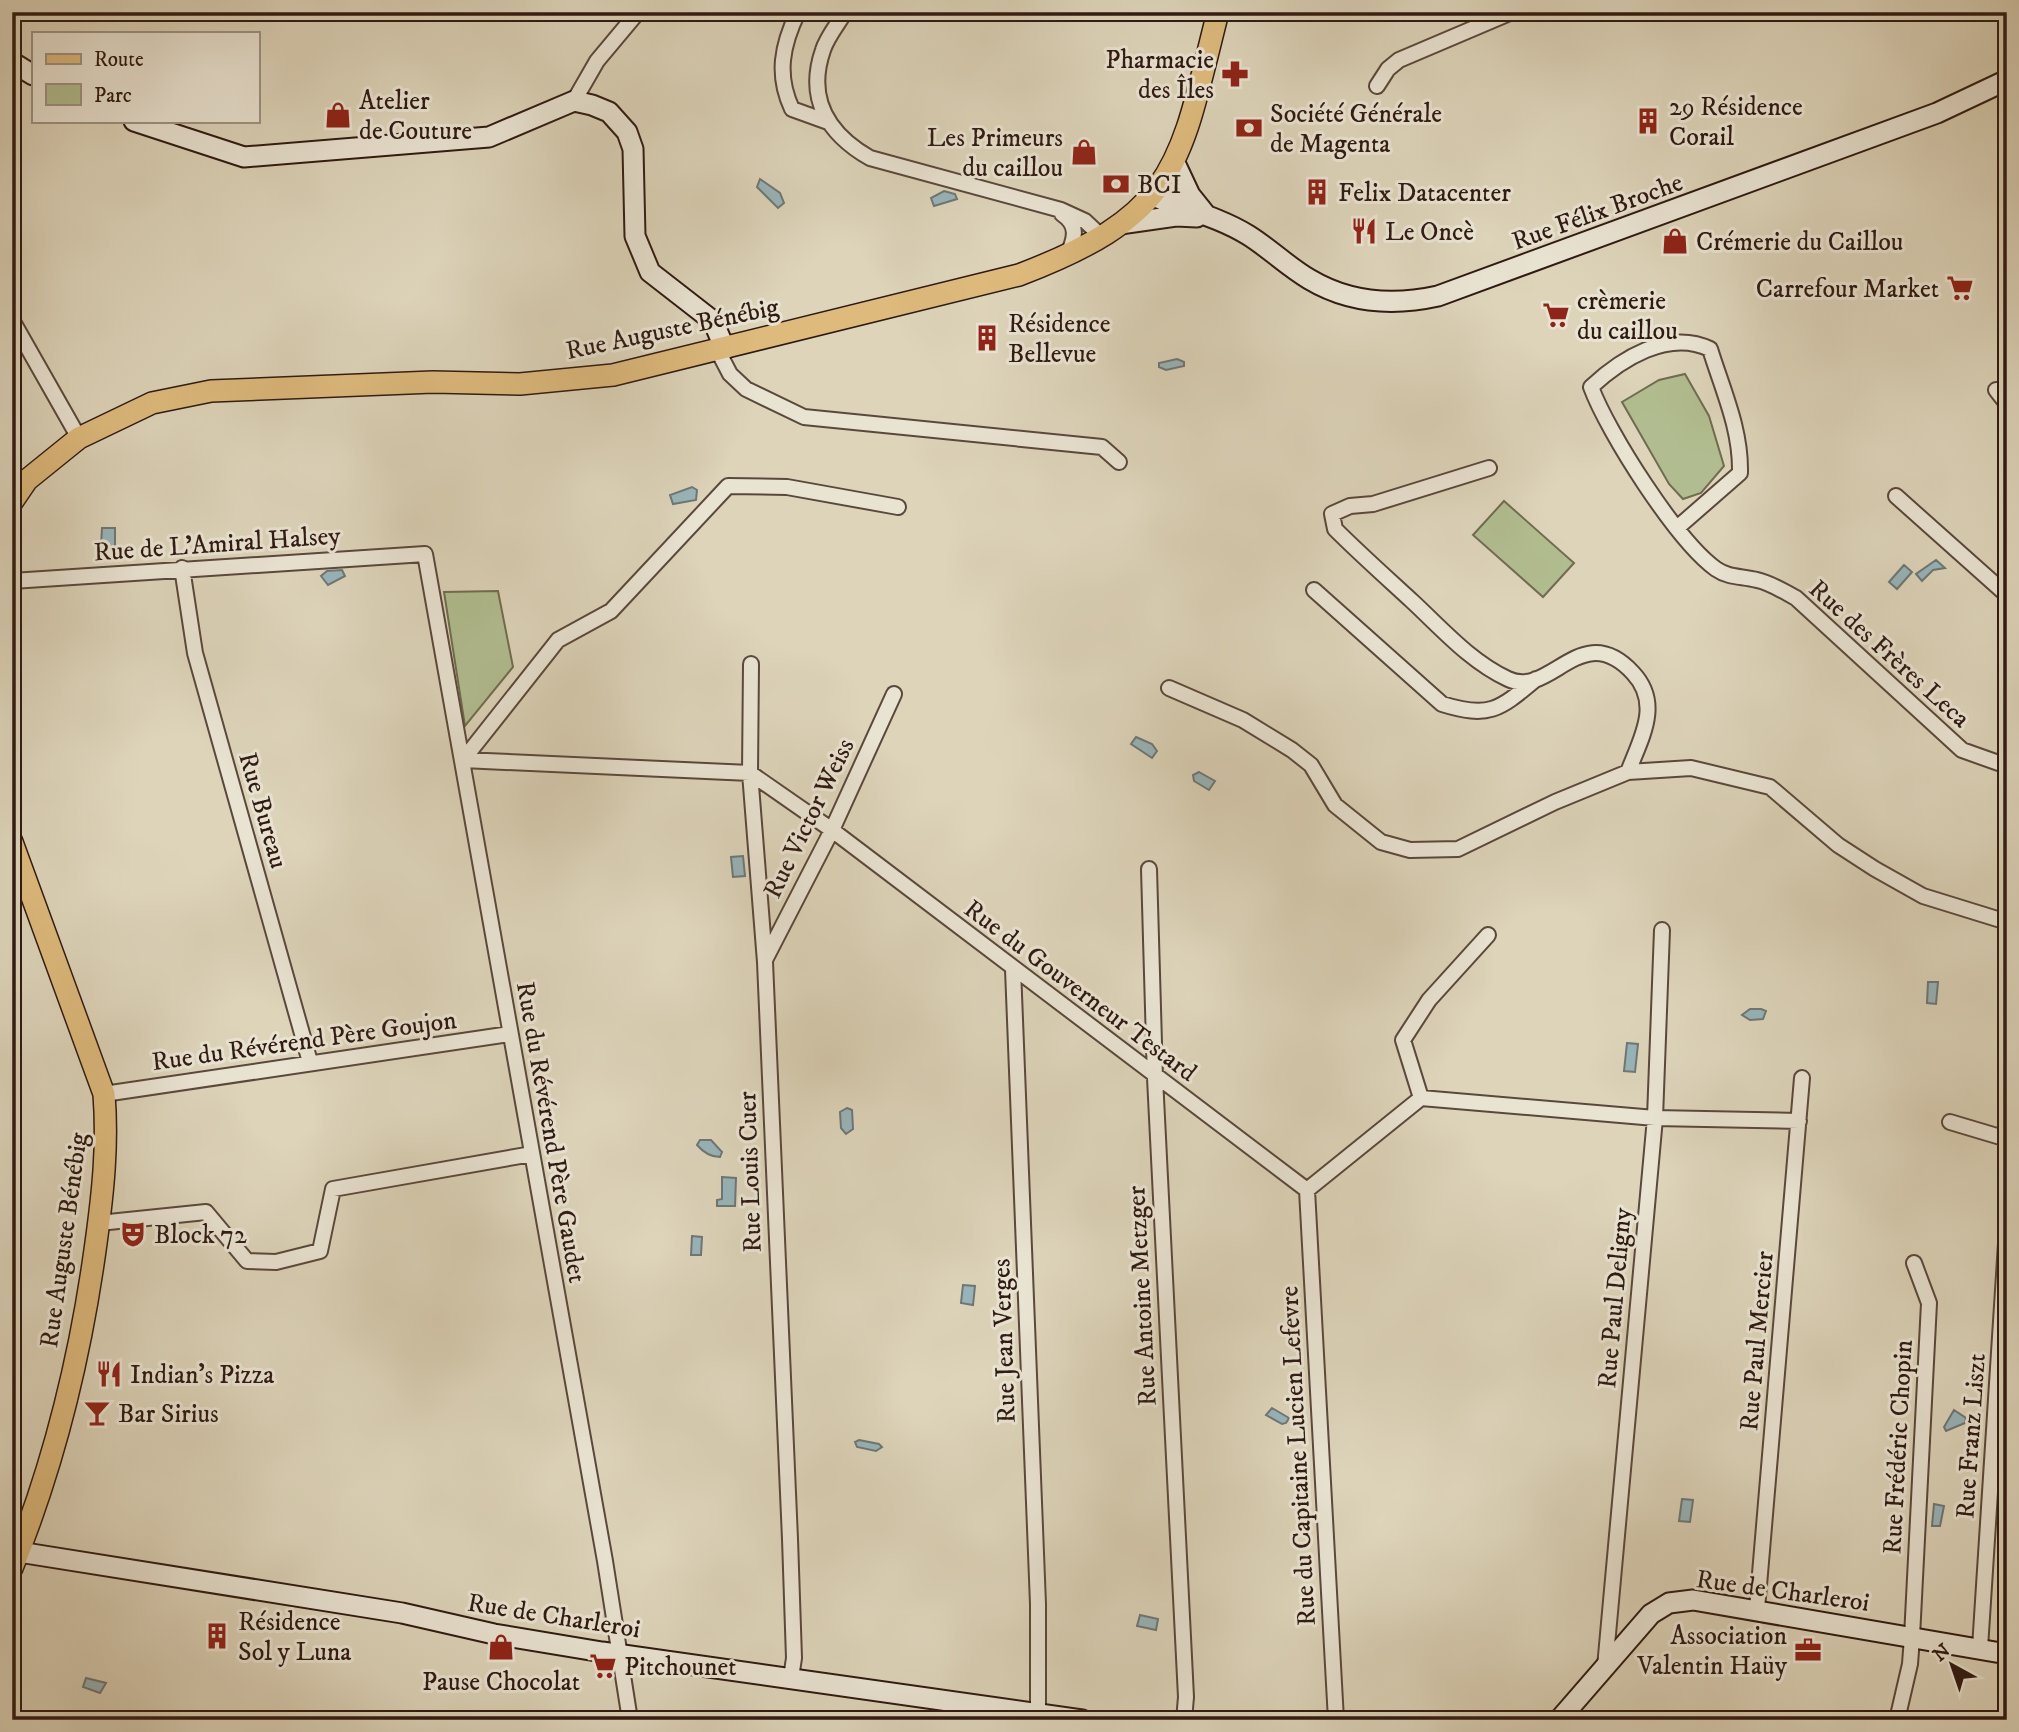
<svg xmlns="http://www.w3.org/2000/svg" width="2019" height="1732" font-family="'IM FELL DW Pica',serif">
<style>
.green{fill:#b1bd90;stroke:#706c51;stroke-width:2}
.water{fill:#98b5bb;stroke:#6e7777;stroke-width:2}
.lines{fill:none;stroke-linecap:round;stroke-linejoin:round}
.street-casing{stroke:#5a483c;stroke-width:18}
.secondary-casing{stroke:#2f1a12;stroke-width:23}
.primary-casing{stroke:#2f1a12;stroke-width:24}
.street{stroke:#e9e3d2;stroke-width:14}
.secondary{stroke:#e9e3d2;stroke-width:19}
.primary{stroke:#deba7d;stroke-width:21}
.labels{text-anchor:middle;stroke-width:6;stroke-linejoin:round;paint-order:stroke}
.poi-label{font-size:26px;fill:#2f1a12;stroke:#e9e3d2;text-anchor:start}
.street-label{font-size:26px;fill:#2f1a12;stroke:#e9e3d2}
</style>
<rect width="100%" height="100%" fill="#ddd4ba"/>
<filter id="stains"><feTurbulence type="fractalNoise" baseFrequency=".00286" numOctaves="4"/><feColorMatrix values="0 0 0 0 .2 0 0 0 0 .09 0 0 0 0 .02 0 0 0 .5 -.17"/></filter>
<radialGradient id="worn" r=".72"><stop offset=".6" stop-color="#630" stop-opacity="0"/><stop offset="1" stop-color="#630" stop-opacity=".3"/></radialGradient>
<path class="green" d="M1685 374 1709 416 1724 466 1701 493 1683 499 1669 484 1622 402 1659 380Z
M1504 501 1574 563 1543 597 1473 535Z
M498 591 513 667 465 726 444 592Z"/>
<path class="water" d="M760 179 780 193 784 203 778 208 757 187Z
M944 191 955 194 957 199 934 206 931 198Z
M1177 359 1184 362V366L1166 370 1159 367V363Z
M692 487 697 490 696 500 673 504 670 495Z
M102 528H115V546H101Z
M1936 560 1945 568 1933 570 1922 581 1916 574Z
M1904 565 1912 572 1897 589 1889 582Z
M342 570 345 576 328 585 321 576 327 571Z
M1136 737 1152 744 1157 751 1152 758 1131 744Z
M1199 772 1215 781 1209 790 1194 781 1193 775Z
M743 856 745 876 733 877 731 857Z
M1928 982H1938L1936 1004 1927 1003Z
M1761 1009 1766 1011 1763 1019 1750 1020 1742 1015 1750 1009Z
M1627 1043 1638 1044 1635 1072 1624 1071Z
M847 1108 852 1110 853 1129 846 1134 841 1128 840 1112Z
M700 1140H711L722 1152 720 1157C711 1157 703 1152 697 1145Z
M722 1177 736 1178 735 1206H717V1200L722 1199Z
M692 1236 702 1237 701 1255H691Z
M963 1285 975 1286 973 1305 961 1303Z
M1272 1408 1289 1418 1286 1423 1282 1424 1266 1415Z
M1954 1410 1966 1418 1965 1423 1946 1431 1944 1427Z
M859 1440 879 1444 882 1447 876 1451 857 1447 855 1442Z
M1682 1499 1693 1500 1690 1522 1679 1521Z
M1934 1504 1944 1506 1940 1526H1932Z
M1140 1615 1158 1619 1156 1630 1137 1626Z
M86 1678 106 1683 100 1693 83 1687Z"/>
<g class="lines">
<g class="street-casing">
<path id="street" d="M798 12C782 45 776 75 792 109L828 122
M845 12C838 24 827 37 823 50 806 99 828 134 870 158L1061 210 1085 221 1102 237
M1377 86 1388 69 1399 60 1512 12
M574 101 597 61 638 12
M1062 214C1079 225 1075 239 1067 256
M12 320 79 438
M718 351 730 374 746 389 804 417 1102 447 1119 462
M1996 390 2007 404
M1489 468 1373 504 1350 506 1332 514 1335 529C1360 554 1387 578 1413 602 1442 629 1471 662 1508 679 1551 699 1581 617 1633 673 1662 704 1641 738 1628 772
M1896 496 2007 595
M1677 528 1740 473C1741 429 1723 391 1710 349 1668 329 1621 359 1591 387 1608 433 1677 541 1716 569 1729 578 1742 576 1757 580 1771 583 1783 591 1796 598L1962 750 2007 766
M182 568 195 653 310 1062
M12 581 425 554 605 1561 630 1720
M1314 590 1442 704C1490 719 1500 709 1536 679
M751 664 750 773 765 962 790 1539 794 1658 791 1678
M1169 688 1243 720 1292 750 1311 765 1335 805 1381 842 1410 850 1458 849 1555 802 1628 772 1691 768 1770 787 1838 845 1875 869 1923 896 2007 922
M463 760 750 773 832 830 1307 1190 1421 1098 1655 1118 1799 1121
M463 760 558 640 611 611 728 486 787 487 898 507
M1149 869 1155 1078 1186 1697 1184 1720
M765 960 832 830 894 694
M1013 969 1038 1604V1712
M104 1094 510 1034
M1421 1098 1403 1040 1429 1000 1488 935
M1950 1122 2007 1139
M1307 1190 1336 1720
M99 1223 206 1212 247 1261 276 1262 320 1251 333 1189 532 1154
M1757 1609 1802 1078
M1980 1648 2007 1228
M1605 1667 1655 1118 1662 930
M1897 1720 1910 1664 1912 1637 1929 1303 1914 1263"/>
</g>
<g class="secondary-casing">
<path id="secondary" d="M12 62 33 75
M134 121 244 157 489 137 574 101 592 105 609 112 627 132 633 149 635 236 650 272 713 321 725 349
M1175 163 1190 195 1206 215
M1153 196C1184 209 1219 217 1248 235 1269 248 1287 266 1309 279 1349 303 1393 306 1438 296L1937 113 2007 80
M1120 224 1176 216 1197 217
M19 1552 402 1613 494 1634 602 1652 1082 1720
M1559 1720 1651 1614 1669 1603 1693 1600 2007 1654"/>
</g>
<g class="primary-casing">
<path id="primary" d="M12 502 27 480 79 438 152 403 211 391 433 382 520 384 613 375 1019 275C1179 214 1179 166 1218 12
M12 842 104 1094C108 1145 103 1192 96 1243 81 1354 54 1465 12 1568"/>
</g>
<use href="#street" class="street"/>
<use href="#secondary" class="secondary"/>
<use href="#primary" class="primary"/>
</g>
<defs>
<g id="pharmacy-bare" transform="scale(2.1)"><path d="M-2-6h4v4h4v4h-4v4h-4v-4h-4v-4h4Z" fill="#8f2418" stroke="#e9e3d2" stroke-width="2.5" paint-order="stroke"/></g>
<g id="shop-bare" transform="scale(2.1)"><path d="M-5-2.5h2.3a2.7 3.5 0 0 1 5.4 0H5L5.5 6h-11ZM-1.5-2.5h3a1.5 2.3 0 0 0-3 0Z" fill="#8f2418" stroke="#e9e3d2" stroke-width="2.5" paint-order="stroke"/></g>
<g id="building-bare" transform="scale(2.1)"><path d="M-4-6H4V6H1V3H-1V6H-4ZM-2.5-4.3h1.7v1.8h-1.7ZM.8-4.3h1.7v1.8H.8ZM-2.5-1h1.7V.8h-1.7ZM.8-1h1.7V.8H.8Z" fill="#8f2418" stroke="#e9e3d2" stroke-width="2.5" paint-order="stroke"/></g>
<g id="bank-bare" transform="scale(2.1)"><path d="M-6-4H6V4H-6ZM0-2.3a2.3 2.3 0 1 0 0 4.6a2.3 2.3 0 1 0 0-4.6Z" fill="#8f2418" stroke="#e9e3d2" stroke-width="2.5" paint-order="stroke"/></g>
<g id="restaurant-bare" transform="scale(2.1)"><path d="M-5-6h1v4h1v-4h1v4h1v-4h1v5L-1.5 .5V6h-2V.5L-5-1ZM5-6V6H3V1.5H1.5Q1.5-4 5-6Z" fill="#8f2418" stroke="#e9e3d2" stroke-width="2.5" paint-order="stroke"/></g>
<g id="supermarket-bare" transform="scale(2.1)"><path d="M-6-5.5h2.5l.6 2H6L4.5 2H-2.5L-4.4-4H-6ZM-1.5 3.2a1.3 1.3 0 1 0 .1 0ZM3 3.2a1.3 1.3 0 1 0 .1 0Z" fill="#8f2418" stroke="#e9e3d2" stroke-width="2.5" paint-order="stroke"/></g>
<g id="theatre-bare" transform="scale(2.1)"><path d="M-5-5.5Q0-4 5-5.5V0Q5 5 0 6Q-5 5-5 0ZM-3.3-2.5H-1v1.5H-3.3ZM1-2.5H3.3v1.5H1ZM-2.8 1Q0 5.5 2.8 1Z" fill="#8f2418" stroke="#e9e3d2" stroke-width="2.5" paint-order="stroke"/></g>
<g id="bar-bare" transform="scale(2.1)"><path d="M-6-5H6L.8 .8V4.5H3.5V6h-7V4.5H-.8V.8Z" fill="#8f2418" stroke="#e9e3d2" stroke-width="2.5" paint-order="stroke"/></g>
<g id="office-bare" transform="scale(2.1)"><path d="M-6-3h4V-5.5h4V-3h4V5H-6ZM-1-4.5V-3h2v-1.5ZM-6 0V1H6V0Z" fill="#8f2418" stroke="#e9e3d2" stroke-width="2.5" paint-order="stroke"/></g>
</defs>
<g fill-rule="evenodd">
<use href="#pharmacy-bare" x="1235" y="74"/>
<use href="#shop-bare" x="338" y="115"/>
<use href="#building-bare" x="1648" y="121"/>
<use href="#bank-bare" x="1249" y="128"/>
<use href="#shop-bare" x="1084" y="152"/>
<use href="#bank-bare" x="1116" y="184"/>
<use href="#building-bare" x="1317" y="192"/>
<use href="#restaurant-bare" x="1364" y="231"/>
<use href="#shop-bare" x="1675" y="241"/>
<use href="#supermarket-bare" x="1960" y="288"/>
<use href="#supermarket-bare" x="1556" y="315"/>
<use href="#building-bare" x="987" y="338"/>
<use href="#theatre-bare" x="133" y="1234"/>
<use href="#restaurant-bare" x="109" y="1374"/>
<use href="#bar-bare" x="97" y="1413"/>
<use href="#building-bare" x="217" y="1636"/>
<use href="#shop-bare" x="501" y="1647"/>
<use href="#office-bare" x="1808" y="1650"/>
<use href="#supermarket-bare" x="603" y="1666"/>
</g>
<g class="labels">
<g class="poi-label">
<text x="1214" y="68" text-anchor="end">Pharmacie<tspan x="1214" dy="30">des Îles</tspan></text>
<text x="359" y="109">Atelier<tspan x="359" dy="30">de Couture</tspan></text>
<text x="1669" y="115">29 Résidence<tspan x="1669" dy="30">Corail</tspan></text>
<text x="1270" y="122">Société Générale<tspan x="1270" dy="30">de Magenta</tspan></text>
<text x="1063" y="146" text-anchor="end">Les Primeurs<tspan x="1063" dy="30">du caillou</tspan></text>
<text x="1137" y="193">BCI</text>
<text x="1338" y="201">Felix Datacenter</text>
<text x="1385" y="240">Le Oncè</text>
<text x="1696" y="250">Crémerie du Caillou</text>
<text x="1939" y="297" text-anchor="end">Carrefour Market</text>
<text x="1577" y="309">crèmerie<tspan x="1577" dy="30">du caillou</tspan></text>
<text x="1008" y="332">Résidence<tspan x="1008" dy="30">Bellevue</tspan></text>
<text x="154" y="1243">Block 72</text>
<text x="130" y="1383">Indian's Pizza</text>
<text x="118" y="1422">Bar Sirius</text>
<text x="238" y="1630">Résidence<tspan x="238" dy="30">Sol y Luna</tspan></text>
<text x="1787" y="1644" text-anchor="end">Association<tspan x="1787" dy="30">Valentin Haüy</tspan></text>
<text x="624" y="1675">Pitchounet</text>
<text x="501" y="1690" text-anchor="middle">Pause Chocolat</text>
</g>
<g class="street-label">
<text transform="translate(1597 211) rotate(-20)" y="9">Rue Félix Broche</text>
<text transform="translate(672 328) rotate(-12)" y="9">Rue Auguste Bénébig</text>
<text transform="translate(217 543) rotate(-4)" y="9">Rue de L'Amiral Halsey</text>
<text transform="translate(1890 653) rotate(42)" y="9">Rue des Frères Leca</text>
<text transform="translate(264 810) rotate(74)" y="9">Rue Bureau</text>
<text transform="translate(808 818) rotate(-64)" y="9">Rue Victor Weiss</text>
<text transform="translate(1081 990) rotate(37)" y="9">Rue du Gouverneur Testard</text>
<text transform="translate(304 1040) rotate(-8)" y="9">Rue du Révérend Père Goujon</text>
<text transform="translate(552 1132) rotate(80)" y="9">Rue du Révérend Père Gaudet</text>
<text transform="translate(749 1172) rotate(-92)" y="9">Rue Louis Cuer</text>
<text transform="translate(63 1240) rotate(-82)" y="9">Rue Auguste Bénébig</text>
<text transform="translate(1141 1296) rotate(-93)" y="9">Rue Antoine Metzger</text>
<text transform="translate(1614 1298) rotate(-85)" y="9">Rue Paul Deligny</text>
<text transform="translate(1003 1341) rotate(-92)" y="9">Rue Jean Verges</text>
<text transform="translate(1756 1341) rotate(-85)" y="9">Rue Paul Mercier</text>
<text transform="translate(1970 1436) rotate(-86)" y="9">Rue Franz Liszt</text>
<text transform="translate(1897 1447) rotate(-87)" y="9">Rue Frédéric Chopin</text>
<text transform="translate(1297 1456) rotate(-93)" y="9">Rue du Capitaine Lucien Lefevre</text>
<text transform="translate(1783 1590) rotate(8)" y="9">Rue de Charleroi</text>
<text transform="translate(554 1615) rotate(9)" y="9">Rue de Charleroi</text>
</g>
</g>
<rect width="2019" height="1732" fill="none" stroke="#ddd4ba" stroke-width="42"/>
<rect x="14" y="14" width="1991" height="1704" fill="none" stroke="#2f1a12" stroke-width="3.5"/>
<rect x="21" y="21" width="1977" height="1690" fill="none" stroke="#2f1a12" stroke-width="2"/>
<rect x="32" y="32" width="228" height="91" fill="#e9e3d2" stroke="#9f9385" stroke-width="2"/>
<rect x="46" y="54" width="35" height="10" fill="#deba7d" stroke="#9f9385" stroke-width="2"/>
<text x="94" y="66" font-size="21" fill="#2f1a12">Route</text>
<rect x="46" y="84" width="35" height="21" fill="#b1bd90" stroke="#9f9385" stroke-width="2"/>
<text x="94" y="102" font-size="21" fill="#2f1a12">Parc</text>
<g transform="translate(1952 1665) rotate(320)" stroke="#e9e3d2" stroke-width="5" paint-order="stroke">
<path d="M0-5L12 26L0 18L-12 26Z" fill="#2f1a12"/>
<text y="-10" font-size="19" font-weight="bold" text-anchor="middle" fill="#2f1a12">N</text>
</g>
<rect width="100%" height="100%" filter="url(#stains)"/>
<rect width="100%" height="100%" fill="url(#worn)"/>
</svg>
